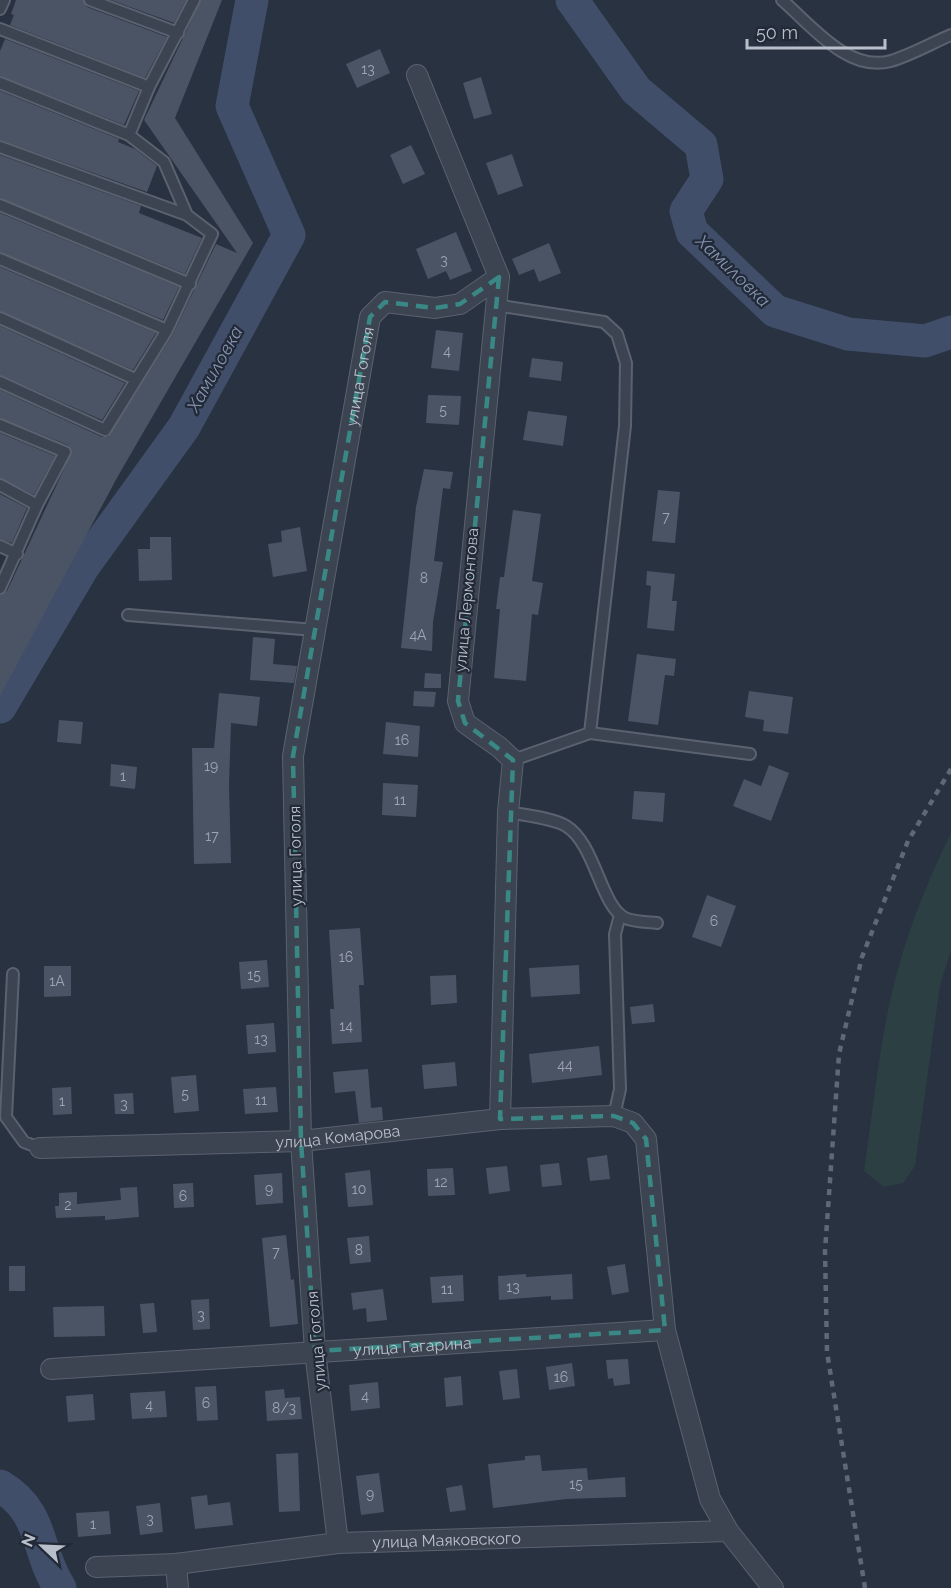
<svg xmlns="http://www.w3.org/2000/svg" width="951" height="1588" font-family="Raleway,sans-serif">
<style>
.green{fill:#2c4043}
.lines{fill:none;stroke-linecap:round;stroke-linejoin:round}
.river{stroke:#404e69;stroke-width:33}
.building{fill:#4b5465}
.service-casing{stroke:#5b626f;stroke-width:14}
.minor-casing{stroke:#5b626f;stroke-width:22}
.service{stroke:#3d4451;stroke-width:10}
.minor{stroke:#3d4451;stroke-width:20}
.rail{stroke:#606878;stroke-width:4.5;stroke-dasharray:6 6;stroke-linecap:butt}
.marked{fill:none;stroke:#3a8885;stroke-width:4.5;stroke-dasharray:12 8;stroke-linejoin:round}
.labels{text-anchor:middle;stroke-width:4.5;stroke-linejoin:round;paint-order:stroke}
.number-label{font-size:14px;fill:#9ea5b2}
.street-label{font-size:16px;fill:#bac0cb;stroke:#222937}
.water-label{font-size:18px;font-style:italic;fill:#8494b0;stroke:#222937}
</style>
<rect width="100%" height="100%" fill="#293241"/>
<path class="green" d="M951 833V950L940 985 915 1166 903 1183 884 1187 864 1171C874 1104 880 1034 898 969 911 922 930 876 951 833Z"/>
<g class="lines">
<path class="river" d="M572 0 636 90 701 145 707 179 686 211 692 232 775 311 848 334 925 341 951 332
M0 707 83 567 184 427 289 235 232 106 252 0
M0 1486C45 1513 35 1550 60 1588"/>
</g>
<path class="building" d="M16 0H83L87 7 167 37 145 78 10 25 14 15 11 14Z
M111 0H186L174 23Z
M201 0H222L175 118 253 243 118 476 0 696V595L7 591 72 452 68 445 0 418V390L102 437H108L173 334 216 244 237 253 144 120Z
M5 39 139 91 124 125 0 76V51Z
M380 49 390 73 357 88 346 64Z
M481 77 492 114 474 119 463 83Z
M0 91 119 139 118 142 135 149 157 166 147 192 0 140Z
M411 145 425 174 403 184 390 155Z
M512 154 523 186 498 195 486 163Z
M0 155 141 206 139 213 202 238 185 274 0 198Z
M0 213 179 287 163 320 0 252Z
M456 232 472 271 450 280 446 271 428 279 416 249Z
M549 243 561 273 539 282 534 269 519 275 512 259Z
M0 267 156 333 133 370 0 311Z
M0 326 125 383 102 420 0 375Z
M436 330 463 333 459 371 431 368Z
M532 358 563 362 561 381 529 377Z
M428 395 461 396 459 425 426 423Z
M528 411 567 416 563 446 523 440Z
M0 433 55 456 34 495 0 478Z
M424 469 453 472 450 489 443 488 434 561 443 562 433 622 432 651 401 648 416 507Z
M658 490 680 492 675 543 652 541Z
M0 494 27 508 12 543 0 539Z
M513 510 541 514 532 581 543 583 538 615 532 614 526 681 494 678 500 609H496L500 577H504Z
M300 527 307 571 273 577 268 544 282 542 281 531Z
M150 537H171L172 580 139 581 138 549H150Z
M647 571 675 574 672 601H677L674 631 647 628 651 586 646 585Z
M253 637 275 639 273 664 297 666 294 683 250 680Z
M637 654 676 659 674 676 665 675 658 725 628 721Z
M425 673 441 674V688H424Z
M414 691 436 692 434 707 413 706Z
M749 691 793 697 788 734 763 731 764 720 745 717Z
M219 693 260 697 257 726 231 723 229 785 231 863 194 864 192 748H214Z
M59 720 83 722 81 744 57 742Z
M386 722 420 726 418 757 383 754Z
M111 764 137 767 135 789 110 786Z
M769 765 789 773 771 821 733 806 744 779 761 786Z
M383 783 418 785 416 817 382 815Z
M634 791 665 793 663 822 632 819Z
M707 895 736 906 721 947 692 937Z
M360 928 364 985H359L362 1042 332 1044 330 1009H334L329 930Z
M267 960 269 987 241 989 239 962Z
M579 965 580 994 531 997 529 968Z
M44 966H71V996L44 997Z
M456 975 457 1003 431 1005 430 976Z
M653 1004 655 1022 632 1024 630 1007Z
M274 1023 276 1052 248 1054 246 1025Z
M599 1046 602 1075 532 1083 529 1054Z
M455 1062 457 1086 424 1089 422 1065Z
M368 1069 371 1108 382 1107 383 1120 359 1123 355 1091 335 1093 333 1072Z
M196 1075 199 1111 174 1113 171 1077Z
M71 1087 72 1114 53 1115 52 1088Z
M276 1087 278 1112 245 1114 243 1089Z
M133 1093 134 1114H115L114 1094Z
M607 1155 610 1179 590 1181 587 1158Z
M559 1163 562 1185 542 1187 540 1165Z
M507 1166 510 1191 489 1194 486 1168Z
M453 1168 455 1195 428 1196 427 1169Z
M370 1170 373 1205 348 1207 345 1173Z
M282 1173 283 1203 256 1205 254 1175Z
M193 1183 194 1207 174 1208 173 1184Z
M137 1187 139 1217 105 1220V1216L56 1218 55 1206H59V1193L77 1192V1204L121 1200 120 1188Z
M286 1235 291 1280 294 1279 298 1324 270 1327 262 1238Z
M369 1236 371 1262 350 1264 347 1238Z
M625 1264 629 1292 612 1295 607 1267Z
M9 1266H25V1291H9Z
M526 1274V1277L572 1274 573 1299 551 1300V1296L499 1300 498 1276Z
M463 1275 464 1301 432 1303 430 1277Z
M383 1289 387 1320 367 1322 366 1308 353 1310 351 1293Z
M209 1299 210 1329 193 1330 191 1300Z
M154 1303 157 1332 143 1333 140 1304Z
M104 1306 105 1336 54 1337 53 1307Z
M628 1359 630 1384 614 1386 613 1378 608 1379 606 1360Z
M572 1363 575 1386 549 1390 546 1367Z
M517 1369 520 1398 503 1400 499 1371Z
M461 1376 463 1405 446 1407 444 1378Z
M378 1382 380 1408 351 1411 349 1385Z
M216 1386 218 1420 197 1421 195 1387Z
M284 1389 285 1398 300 1397 302 1419 267 1421 265 1391Z
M165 1391 167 1417 132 1419 130 1393Z
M93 1394 95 1420 68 1422 66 1396Z
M298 1453 300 1511 279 1512 276 1454Z
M540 1455 542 1471 587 1468 588 1480 625 1477 626 1497 566 1499 493 1508 488 1464 525 1460V1456Z
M379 1473 384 1512 361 1515 356 1476Z
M462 1485 466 1510 450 1512 446 1488Z
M207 1495 208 1505 230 1502 233 1525 195 1529 191 1497Z
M160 1503 163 1532 140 1535 136 1506Z
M109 1511 111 1534 78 1537 76 1513Z"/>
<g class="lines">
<g class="service-casing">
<path id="service" d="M90 0 178 33
M782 0C811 25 848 73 891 61 911 55 932 43 951 35
M0 9 4 0
M0 29 149 87
M0 83 129 135
M0 147 187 215
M0 205 190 284
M0 259 167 330
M495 305 604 322 617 334 626 363 625 426 590 733
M0 318 135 379
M0 382 105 430 167 330 212 234 187 215 164 162 129 135 149 87 194 0
M0 425 65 452 37 505 0 588
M0 485 37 505
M0 546 17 554
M128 615 315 630
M513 760 590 733 750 754
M508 812C523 815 554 818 566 826 595 843 601 907 625 918 634 922 648 922 657 923
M13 974 6 1117 24 1142 40 1148
M614 1116 620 1089 615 934 620 915"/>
</g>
<g class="minor-casing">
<g id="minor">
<path d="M417 75 499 277 458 701 465 723 499 747 513 760 508 812 500 1119"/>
<path id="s1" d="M40 1148 301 1141 500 1119 614 1116 633 1123 646 1139 665 1330 710 1499 728 1531"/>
<path id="s2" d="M51 1369 665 1330"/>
<path id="s3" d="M338 1543 315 1351 301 1141 293 756 370 317 385 302 435 308 460 304 499 277"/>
<path d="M176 1564 178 1588"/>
<path id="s4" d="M96 1567 176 1564 338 1543 728 1531 773 1588"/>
</g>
</g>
<use href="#service" class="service"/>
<use href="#minor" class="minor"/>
<path class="rail" d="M865 1588 827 1352 825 1251 839 1054 862 957 908 841 951 769"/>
</g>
<path class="marked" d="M499 277 458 701 465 723 513 760 500 1119 614 1116 633 1123 646 1139 665 1330 315 1351 301 1141 293 756 315 630 370 317 385 302 435 308 460 304Z"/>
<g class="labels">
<g class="number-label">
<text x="368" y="74">13</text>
<text x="444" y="265">3</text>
<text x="447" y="356">4</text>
<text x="443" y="415">5</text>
<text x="666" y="522">7</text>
<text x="424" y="583">8</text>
<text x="418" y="640">4А</text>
<text x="402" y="745">16</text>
<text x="211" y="771">19</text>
<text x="123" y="781">1</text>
<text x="400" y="805">11</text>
<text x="212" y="841">17</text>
<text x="714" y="926">6</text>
<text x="346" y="962">16</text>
<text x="254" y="980">15</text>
<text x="57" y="986">1А</text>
<text x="346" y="1031">14</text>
<text x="261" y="1044">13</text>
<text x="565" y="1070">44</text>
<text x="185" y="1099">5</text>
<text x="261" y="1105">11</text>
<text x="62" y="1106">1</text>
<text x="124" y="1109">3</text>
<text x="441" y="1187">12</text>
<text x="269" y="1194">9</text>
<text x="359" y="1194">10</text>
<text x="183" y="1201">6</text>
<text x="68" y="1210">2</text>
<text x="359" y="1255">8</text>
<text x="276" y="1257">7</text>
<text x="513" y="1292">13</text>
<text x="447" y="1294">11</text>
<text x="201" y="1320">3</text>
<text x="561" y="1382">16</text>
<text x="365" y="1401">4</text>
<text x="206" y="1408">6</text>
<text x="149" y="1410">4</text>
<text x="284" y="1413">8/3</text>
<text x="576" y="1489">15</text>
<text x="370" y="1499">9</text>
<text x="150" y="1524">3</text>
<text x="93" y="1529">1</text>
</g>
<g class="street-label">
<text dy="6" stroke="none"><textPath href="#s3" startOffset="1174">улица Гоголя</textPath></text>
<text transform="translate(466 600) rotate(-85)" y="6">улица Лермонтова</text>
<text transform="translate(295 856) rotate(-91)" y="6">улица Гоголя</text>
<text dy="6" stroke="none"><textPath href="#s1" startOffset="298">улица Комарова</textPath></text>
<text transform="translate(316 1341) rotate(-95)" y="6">улица Гоголя</text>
<text dy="6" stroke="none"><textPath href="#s2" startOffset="362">улица Гагарина</textPath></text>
<text dy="6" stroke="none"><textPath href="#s4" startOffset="352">улица Маяковского</textPath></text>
</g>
<g class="water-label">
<text transform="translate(733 271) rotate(44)" y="6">Хамиловка</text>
<text transform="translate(215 369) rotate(-61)" y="6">Хамиловка</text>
</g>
</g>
<g transform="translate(42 1546) rotate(293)" stroke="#222937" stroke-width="4.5" paint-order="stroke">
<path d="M0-4.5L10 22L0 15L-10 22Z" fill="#bac0cb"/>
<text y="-9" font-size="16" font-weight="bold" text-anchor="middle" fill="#bac0cb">N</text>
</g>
<path d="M747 39v9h138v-9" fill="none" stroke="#bac0cb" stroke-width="3"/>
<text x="756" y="39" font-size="18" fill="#bac0cb" stroke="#222937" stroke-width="4.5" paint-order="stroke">50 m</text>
</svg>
